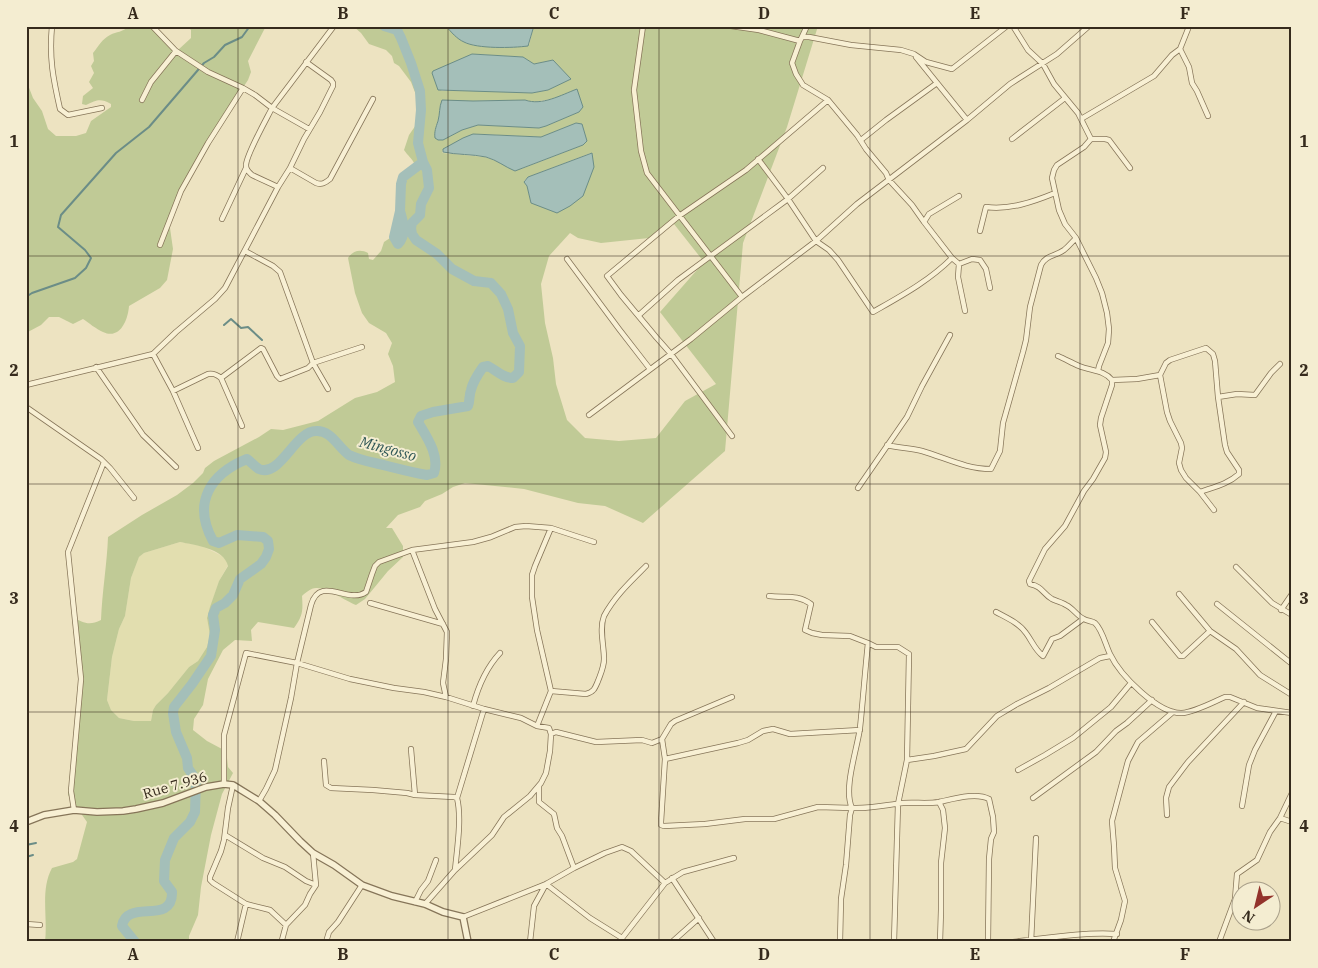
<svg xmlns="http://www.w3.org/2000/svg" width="1318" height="968" font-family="'IBM Plex Serif',serif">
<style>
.farmland{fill:#e2deaf}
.green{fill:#c0ca96;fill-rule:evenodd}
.water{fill:#a4bfb9;stroke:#6b8d87}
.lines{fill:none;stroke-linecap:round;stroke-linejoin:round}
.stream{stroke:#6b8d87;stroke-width:2}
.river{stroke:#a4bfb9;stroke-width:10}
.minor-casing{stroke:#867559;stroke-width:6}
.tertiary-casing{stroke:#867559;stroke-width:8}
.minor{stroke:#f8f0d4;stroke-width:4.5}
.tertiary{stroke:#f8f0d4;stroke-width:5.5}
.grid{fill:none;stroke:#362b1d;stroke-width:1;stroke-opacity:0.55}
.labels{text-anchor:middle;stroke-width:4;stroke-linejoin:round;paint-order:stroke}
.street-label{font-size:14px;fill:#362b1d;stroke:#f4edd1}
.water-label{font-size:15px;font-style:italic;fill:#2d5555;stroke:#f4edd1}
.neatline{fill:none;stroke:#362b1d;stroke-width:2}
.grid-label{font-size:16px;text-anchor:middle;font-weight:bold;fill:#362b1d}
</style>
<rect width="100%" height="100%" fill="#ede3c1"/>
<path class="farmland" d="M180 542 202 546 222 556 226 560 228 565 219 581 207 618 210 635 207 647 198 661 189 667 168 693 156 705 153 710 151 721H134L119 718 111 710 107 700 112 657 119 629 125 616 131 578 139 557 144 553Z"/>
<path class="green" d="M129 26H155L178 50 191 38V30L187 26H266L248 61 251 72 248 80 208 140 180 190 169 221 173 249 167 280 160 288 129 306C128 320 120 340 103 332 96 329 89 323 83 319L73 324 59 317H49L41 325 26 333V85H28L33 98 42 111 48 129 56 136H76L86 133 91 121 111 107V104C100 98 97 100 86 105L82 104 83 96 93 88 89 82 94 73 91 66 94 61 93 53C98 47 102 39 110 35 117 31 122 33 129 26Z
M353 26H446C455 35 462 42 473 45H529L533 29 532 26H818L787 127 743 243 725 451 643 523 605 506 578 503 524 489 465 483 453 487 442 494 425 501 420 507 398 515 386 528H392L403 546V557L388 571 365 599 356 605C346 601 326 587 316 588 311 588 305 593 302 596 303 610 303 616 294 628L258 622 251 630 252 641 235 640 223 650 208 679 203 705 194 719 193 730 207 741 222 749 227 758 228 767 233 773 222 794 211 835 201 887 198 915 189 936V942H45C48 917 40 890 52 868L73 862 77 859 87 822 68 795 79 684 72 617C84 623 89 626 101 620 102 592 107 564 108 537L142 515 177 495 193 483 203 473 205 468 214 461 259 437 271 429 283 430 318 421 355 398 377 392 395 382 393 366 388 354 392 343 386 333 369 323 362 313 355 293 348 258C353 250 361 249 368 253L369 259 373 260 381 251 384 242 390 238 395 221 399 179 406 170 413 167 415 165C412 158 408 156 404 150L409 135 418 122V100L411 82 399 66 394 63 392 56 386 50 369 44 361 33ZM472 54 523 57 534 64 553 60 570 79 548 90 532 93 470 90 441 91 462 59ZM552 99 579 112 546 126 539 128 478 125 462 130 447 138 435 132 438 120 473 101 525 100 533 102ZM576 123 582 124 586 141 583 145 521 169 485 157 443 153 442 151 463 138 477 134 541 137ZM591 153 531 203 527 186 524 181 528 177ZM674 224 704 262 660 312 716 384 685 401 656 438 619 441 585 438 567 420 556 384 553 358 545 323 541 284 549 256 570 233 578 238 601 243 649 238ZM180 542C194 545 224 548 228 566L219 581 210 607 207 618 210 635 207 647 198 661 189 667 168 693 156 705 153 710 151 721H134L119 718 111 710 107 700 112 657 119 629 125 616 131 578 139 557 144 553Z"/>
<path class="water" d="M446 26H532L533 29 528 46C513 48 477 49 464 42 457 39 451 32 446 26Z
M472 54 523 57 534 64 553 60 571 79 548 90 532 93 438 90 432 73 433 71Z
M577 89 583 107 579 112 546 126 539 128 478 125 462 130 443 140H438L435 138C434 132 436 127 438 121 440 114 439 107 442 100L473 101 525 100C542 106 561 95 577 89Z
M576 123 582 124 587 141 583 145 515 171C505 167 497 160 486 157 472 154 457 155 443 152V149L463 138 473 134 541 137Z
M592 153 594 167 583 196 570 206 557 213 531 203 527 186 524 182 528 177Z"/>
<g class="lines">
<path class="stream" d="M26 297 32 293 75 278 86 268 91 258 85 250 58 227 61 215 116 153 149 127 204 63 214 57 225 45 242 37 250 26
M224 325 231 319 241 328 248 327 262 340
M26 845 36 843
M26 857 33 855"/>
<path class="river" d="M400 211C403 221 407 235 398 244L394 237 400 211 401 184 403 177 423 162
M135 942 122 926C127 898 173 926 172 892L164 881 165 860 174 838 190 822 195 812 196 780 188 768 187 758 176 732 173 713 174 707 192 684 211 656 215 630 213 615 216 608 225 603 233 595 240 579 261 564 266 557 269 549 268 541 263 537 237 535 219 543 213 541C192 503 210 474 247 459 251 462 255 467 259 469 280 478 295 431 316 431 331 430 338 447 349 455 357 459 366 461 375 463 392 467 409 472 427 475L434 473C440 455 426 436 418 422L421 416 433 412 468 406C470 401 469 395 471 390 473 381 478 374 483 367L488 366C497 371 503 378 513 378L519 372 520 346 513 333 508 309 501 294 491 283 474 281 452 269 437 254 416 240 412 234 411 228 412 223 420 215 421 204 429 188 427 170 423 162 418 143 421 110 420 91 411 63 401 38 397 30 384 26"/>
<g class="minor-casing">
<path id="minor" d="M52 26C49 58 53 78 60 109L68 115 102 108
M152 26 176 51 208 72 243 88 255 95 272 108C267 118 245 157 246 166 246 170 249 172 252 175L278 187
M643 26 634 90 641 151 647 173 742 297
M731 26 759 30 800 41 792 63 796 74 803 85 828 100 857 135 866 149 886 173 889 180 912 205 924 222 952 258C929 281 901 296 873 312L838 260 829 250 816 241 788 199 758 159
M807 26 800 41 802 37H809L851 45 901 50 914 54 926 62 952 69 1007 26
M1013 26 1028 50 1043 64 1054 84 1078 113 1091 139 1084 147 1057 165 1054 170 1052 178 1059 210 1065 224 1076 238 1096 278 1102 293 1107 313 1109 329 1108 343 1099 366 1098 371
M1187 26 1188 29 1180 49 1189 67 1192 83 1197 91 1208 116
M916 57 967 120
M142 100 151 82 176 51
M1081 119 1154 76 1172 55 1180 49
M309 129 272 108 334 26
M1012 139 1065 98
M1091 139H1105L1109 140 1130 168
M861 140 886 120 937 83
M290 168 316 183C322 185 325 183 330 179L373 99
M222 219 246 168
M924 222 929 214 959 196
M980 231 986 207C1010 210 1033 202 1055 193
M160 245 181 191 208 143 243 88
M245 251 273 266 280 272 313 363 328 389
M952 258 959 264 958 277 965 311
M567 259 619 329 650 369
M959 264 972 259 980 260 986 269 990 288
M639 315 678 280 788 199 823 168
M153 354 173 391 198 448
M1058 356C1065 359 1072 363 1079 366 1091 371 1104 370 1112 380V385L1101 418 1100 425 1106 452 1105 458 1093 479 1084 491 1065 526 1045 549 1029 581 1030 584C1043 587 1042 593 1052 599 1056 601 1062 602 1066 605 1073 608 1077 616 1084 619 1087 621 1092 621 1095 623 1102 629 1106 646 1110 654 1120 675 1158 714 1182 713 1195 712 1213 702 1225 697H1230L1257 708 1292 713
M96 367 143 435 176 467
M221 378 261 348 263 349 277 376 280 379 308 368 313 363 362 347
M1112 380 1137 379 1160 375
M26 385 153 354 176 332 215 299 225 288 278 187 290 168 304 139 320 112 333 86V83L331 80 306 62
M173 391 208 374C213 373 216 374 221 378L242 426
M1218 397 1237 394 1255 395 1271 373 1280 364
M26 407 101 459 110 468 134 498
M589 415 691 339 742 297 816 241 857 204 967 120 1010 84 1057 54 1089 26
M732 436 671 354 656 337 621 295 607 276 679 216 746 170 828 100
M887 445C898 448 911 448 922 451 946 458 966 469 991 469L1000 451 1003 423 1023 352 1026 340 1030 307 1041 265C1046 255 1056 256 1064 250 1069 246 1072 242 1076 238
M858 488 907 417 922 386 950 335
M1200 492C1214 487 1228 484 1239 474V470L1227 452 1225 445 1218 397 1215 361 1213 354 1206 348 1170 360 1166 363 1160 375 1167 412 1170 421 1181 443 1182 448 1179 463 1181 470 1186 478 1200 492 1214 510
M412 550 435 609 447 632 446 659 443 683 446 697
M1236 567 1272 603 1292 615
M1179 594 1210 631 1236 649 1260 675 1292 695
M769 596C785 598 797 594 811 604L805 630 812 633 822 635 850 636 868 643
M370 603 443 624
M1217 604 1292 664
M1281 610 1292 594
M996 612C1007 618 1019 623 1026 633 1032 641 1035 650 1043 656L1052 639 1060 636 1083 619
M1152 622 1180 656H1183L1210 631
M551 691 586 694C594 692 595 688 598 681 601 673 604 667 604 659 604 645 599 629 604 616 614 597 631 581 646 566
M473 706C478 687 486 668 500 653
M537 726 551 691 537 630 532 597V575L535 566 551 528
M551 734 556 732 596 742 642 740 652 743 662 739 665 759 661 822V825L664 826 705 824 745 819H774L818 807 852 808 850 815 846 865 841 899 840 942
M662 739 671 724 675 721 732 697
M411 749 415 795
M665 759 738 743 748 740 763 731 773 729 790 734 860 730
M907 760 934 756 966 749 997 716 1017 704 1049 688 1100 658 1110 656
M324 761 326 785 331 788 373 790 407 793 415 795 454 797 457 798C462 818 457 849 455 870
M1018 770 1045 755 1073 738 1111 707 1131 683
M224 784V735L246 653 297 663 311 605C320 574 348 605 366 592L372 574 375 566 379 562 412 550 473 542 491 537 515 527 526 526 551 528 594 542
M233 785 228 808 224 840 221 851 210 877V880L213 883 246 904 270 910 286 925
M539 786V802L554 814 557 828 562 836 574 868
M457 798 484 709
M1033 798 1096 752 1116 731 1127 723 1152 700
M259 801 266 789 275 770 291 698 297 663 350 679 394 688 424 692 446 697 484 709 521 718 537 726 549 728 551 734 550 751 546 773 541 783 530 796 504 817 492 835 455 870 425 904
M939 802 943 810 945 828 941 863V910L940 942
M1242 806 1249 765 1255 750 1276 711
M74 810 71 791 81 679 68 552 104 462
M1167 815 1166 798 1169 787 1188 762 1244 702
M1280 818 1292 822
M225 835 263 858 285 867 306 881 316 885
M672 878 714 942
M415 902 421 890 428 881 436 860
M463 917 546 884 574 868 605 853 622 847 631 851 665 883
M26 924 40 925
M282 940 286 925 305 905 310 894 316 885 313 853
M237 942 246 904
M326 942 329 932 338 922 362 885
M530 942 534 906 546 884 590 918 622 938
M619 942 665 883 683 872 734 858
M672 942 699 918
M894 942 898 804 907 760 909 654 898 647H876L868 643C865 671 863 700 860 728 857 750 843 789 852 808 870 809 886 805 903 803 915 802 927 804 939 802 953 799 976 792 989 799L993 817 994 832 991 839 989 859 988 942
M1013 942C1048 938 1082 932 1117 934
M1031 942 1036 838
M1113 942 1121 920 1125 901 1115 868 1114 846 1112 821 1128 761 1138 742 1173 712
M1219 942 1235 899 1237 874 1257 860 1270 832 1280 818 1292 793"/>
</g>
<g class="tertiary-casing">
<path id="tertiary" d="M26 822 44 815 74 810 97 812 123 811 136 809 163 803 206 787 224 784 233 785 259 801 275 815 300 841 313 853 334 865 362 885 392 896 425 904 443 912 463 917 468 942"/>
</g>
<use href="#minor" class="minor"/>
<use href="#tertiary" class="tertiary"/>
</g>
<path class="grid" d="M238 26V942M448 26V942M659 26V942M870 26V942M1080 26V942M26 256H1292M26 484H1292M26 712H1292"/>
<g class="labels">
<g class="street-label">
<text transform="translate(175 785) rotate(-16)" y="5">Rue 7.936</text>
</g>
<g class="water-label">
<text transform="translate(388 449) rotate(15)" y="5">Mingosso</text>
</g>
</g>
<rect width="1318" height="968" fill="none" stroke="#f4edd1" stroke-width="55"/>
<g transform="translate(1256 906) rotate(215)"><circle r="24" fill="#f4edd1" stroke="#a89f89"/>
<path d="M0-4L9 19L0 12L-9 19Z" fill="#93332b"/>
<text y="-8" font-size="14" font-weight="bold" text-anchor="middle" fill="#362b1d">N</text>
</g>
<rect x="28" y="28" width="1262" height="912" class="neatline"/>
<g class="grid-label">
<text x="133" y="19">A</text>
<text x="343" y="19">B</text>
<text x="554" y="19">C</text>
<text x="764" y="19">D</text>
<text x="975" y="19">E</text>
<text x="1185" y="19">F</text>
<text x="14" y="147">1</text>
<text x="1304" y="147">1</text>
<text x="14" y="376">2</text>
<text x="1304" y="376">2</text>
<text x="14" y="604">3</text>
<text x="1304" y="604">3</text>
<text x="14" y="832">4</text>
<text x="1304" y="832">4</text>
<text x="133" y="960">A</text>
<text x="343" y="960">B</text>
<text x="554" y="960">C</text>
<text x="764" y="960">D</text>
<text x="975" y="960">E</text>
<text x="1185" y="960">F</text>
</g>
</svg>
